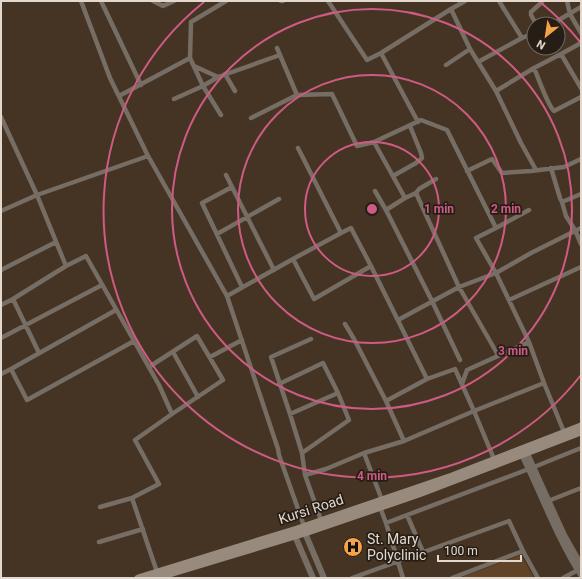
<svg xmlns="http://www.w3.org/2000/svg" width="582" height="579" font-family="Roboto,sans-serif">
<style>
.green{fill:#614428}
.lines{fill:none;stroke-linecap:round;stroke-linejoin:round}
.minor{stroke:#766d65;stroke-width:4.5}
.tertiary{stroke:#766d65;stroke-width:6}
.secondary{stroke:#988b7e;stroke-width:7}
.ring{fill:none;stroke:#ce5b83;stroke-width:2}
.labels{text-anchor:middle;stroke-width:3.5;stroke-linejoin:round;paint-order:stroke}
.street-label{font-size:14px;fill:#e3d8ce;stroke:#251d16}
.poi-label{font-size:14px;fill:#e3d8ce;stroke:#251d16;text-anchor:start}
.centre{fill:#ce5b83;stroke:#251d16;stroke-width:2}
.ring-label{font-size:12px;text-anchor:middle;font-weight:bold;fill:#ce5b83;stroke:#251d16;stroke-width:3.5;stroke-linejoin:round;paint-order:stroke}
</style>
<rect width="100%" height="100%" fill="#453423"/>
<path class="green" d="M521 555 534 578H460Z"/>
<g class="lines">
<path class="minor" d="M81 1 110 78 148 156 37 195 66 266 86 256 159 385 172 414 135 440 159 484 132 498 157 572
M101 1 141 85
M153 1 163 6 174 1
M281 1H283
M328 1 367 60 381 53 451 9
M465 1 451 9 470 49 496 91 521 143 536 170
M567 1 570 14 581 33
M536 24 531 15V12L542 2 541 1
M552 24 581 7
M522 38 534 33
M277 48 297 95 332 94 357 146 374 142
M381 53 418 122
M561 54 581 88
M478 62 522 38 499 1
M446 65 470 49
M194 66 218 77
M534 68C539 79 547 104 554 111L581 97
M225 74 235 91
M496 91 534 68 561 54 581 43
M119 96 190 58
M174 99 203 86 218 77 280 55
M221 115 203 86 190 58 191 22 226 1
M1 117 37 195 1 211
M251 118 297 95
M298 148 341 233
M147 154 227 296 293 259
M551 168 560 198 562 202 566 216 575 230 581 244
M467 171 492 159 502 173 531 171 564 167 581 159
M226 175 274 270
M393 176 416 163 422 158 421 153 410 126
M232 187 202 203 242 287
M375 191 386 210
M416 193 459 287 498 355
M405 198 416 193 419 189 436 179
M562 202 581 194
M496 228 529 210
M217 234 279 199
M371 266 351 228 341 233 293 259 314 299 371 266 427 379
M1 270 56 242
M227 296 278 449 279 455 304 526
M13 299 39 353
M509 300 581 267
M1 305 13 299 66 266
M116 310 11 369 27 400 134 341
M398 320 459 287 496 273 529 342 544 383 564 432
M345 324 354 339 386 401
M1 338 102 285
M311 339 271 357 290 414 302 453 305 475 321 520
M173 352 198 397
M210 357 242 340
M460 360 432 301 386 210 405 198 374 142 421 120 447 130 496 228 476 238 496 273 531 253 581 228
M149 367 197 336 223 380 172 414
M1 374 11 369
M279 384 323 363 338 393 349 420 302 453
M462 384 467 370 529 342
M290 414 338 393
M404 441 474 411 544 383
M305 475 326 469 364 453
M382 500 364 453 404 441 386 401 427 379 455 369 474 411 494 459
M548 501 581 488
M100 507 132 498
M380 507 386 523 403 578
M407 515 423 552
M386 523 534 467 581 448
M99 542 143 529
M352 578 509 521 523 551 538 578
M452 578 523 551
M563 578 578 570"/>
<path class="tertiary" d="M525 449 564 535 581 565
M520 451C541 492 556 536 581 575
M296 532 295 536 313 578
M302 532 305 533 324 578"/>
<path class="secondary" d="M138 578 297 529 452 476 581 426
M156 578 305 533 419 494 581 432"/>
</g>
<g class="ring">
<circle cx="372" cy="209" r="67"/>
<circle cx="372" cy="209" r="134"/>
<circle cx="372" cy="209" r="200"/>
<path d="M581 375A267 267 0 1 1 204 2M540 2A267 267 0 0 1 581 43"/>
</g>
<defs>
<g id="hospital-disc" transform="scale(1)"><circle r="9.5" fill="#f6a247" stroke="#251d16"/><path d="M-5-5h3v3.5h4V-5h3V5h-3V1.5h-4V5h-3Z" fill="#111"/></g>
</defs>
<g fill-rule="evenodd">
<use href="#hospital-disc" x="353" y="547"/>
</g>
<g class="labels">
<g class="street-label">
<text transform="translate(311 509) rotate(-18)" y="5">Kursi Road</text>
</g>
<g class="poi-label">
<text x="367" y="544">St. Mary<tspan x="367" dy="16">Polyclinic</tspan></text>
</g>
</g>
<circle cx="372" cy="209" r="6" class="centre"/>
<g class="ring-label">
<text x="439" y="213">1 min</text>
<text x="506" y="213">2 min</text>
<text x="513" y="355">3 min</text>
<text x="372" y="480">4 min</text>
</g>
<rect width="582" height="579" fill="none" stroke="#e3d8ce" stroke-width="4"/>
<g transform="translate(546 36) rotate(210)"><circle r="19" fill="#251d16" stroke="#716860"/>
<path d="M0-3L7 15L0 10L-7 15Z" fill="#f6a247"/>
<text y="-6" font-size="11" font-weight="bold" text-anchor="middle" fill="#e3d8ce">N</text>
</g>
<path d="M438 555v6h83v-6" fill="none" stroke="#e3d8ce" stroke-width="2"/>
<text x="444" y="555" font-size="12" fill="#e3d8ce" stroke="#251d16" stroke-width="3" paint-order="stroke">100 m</text>
</svg>
